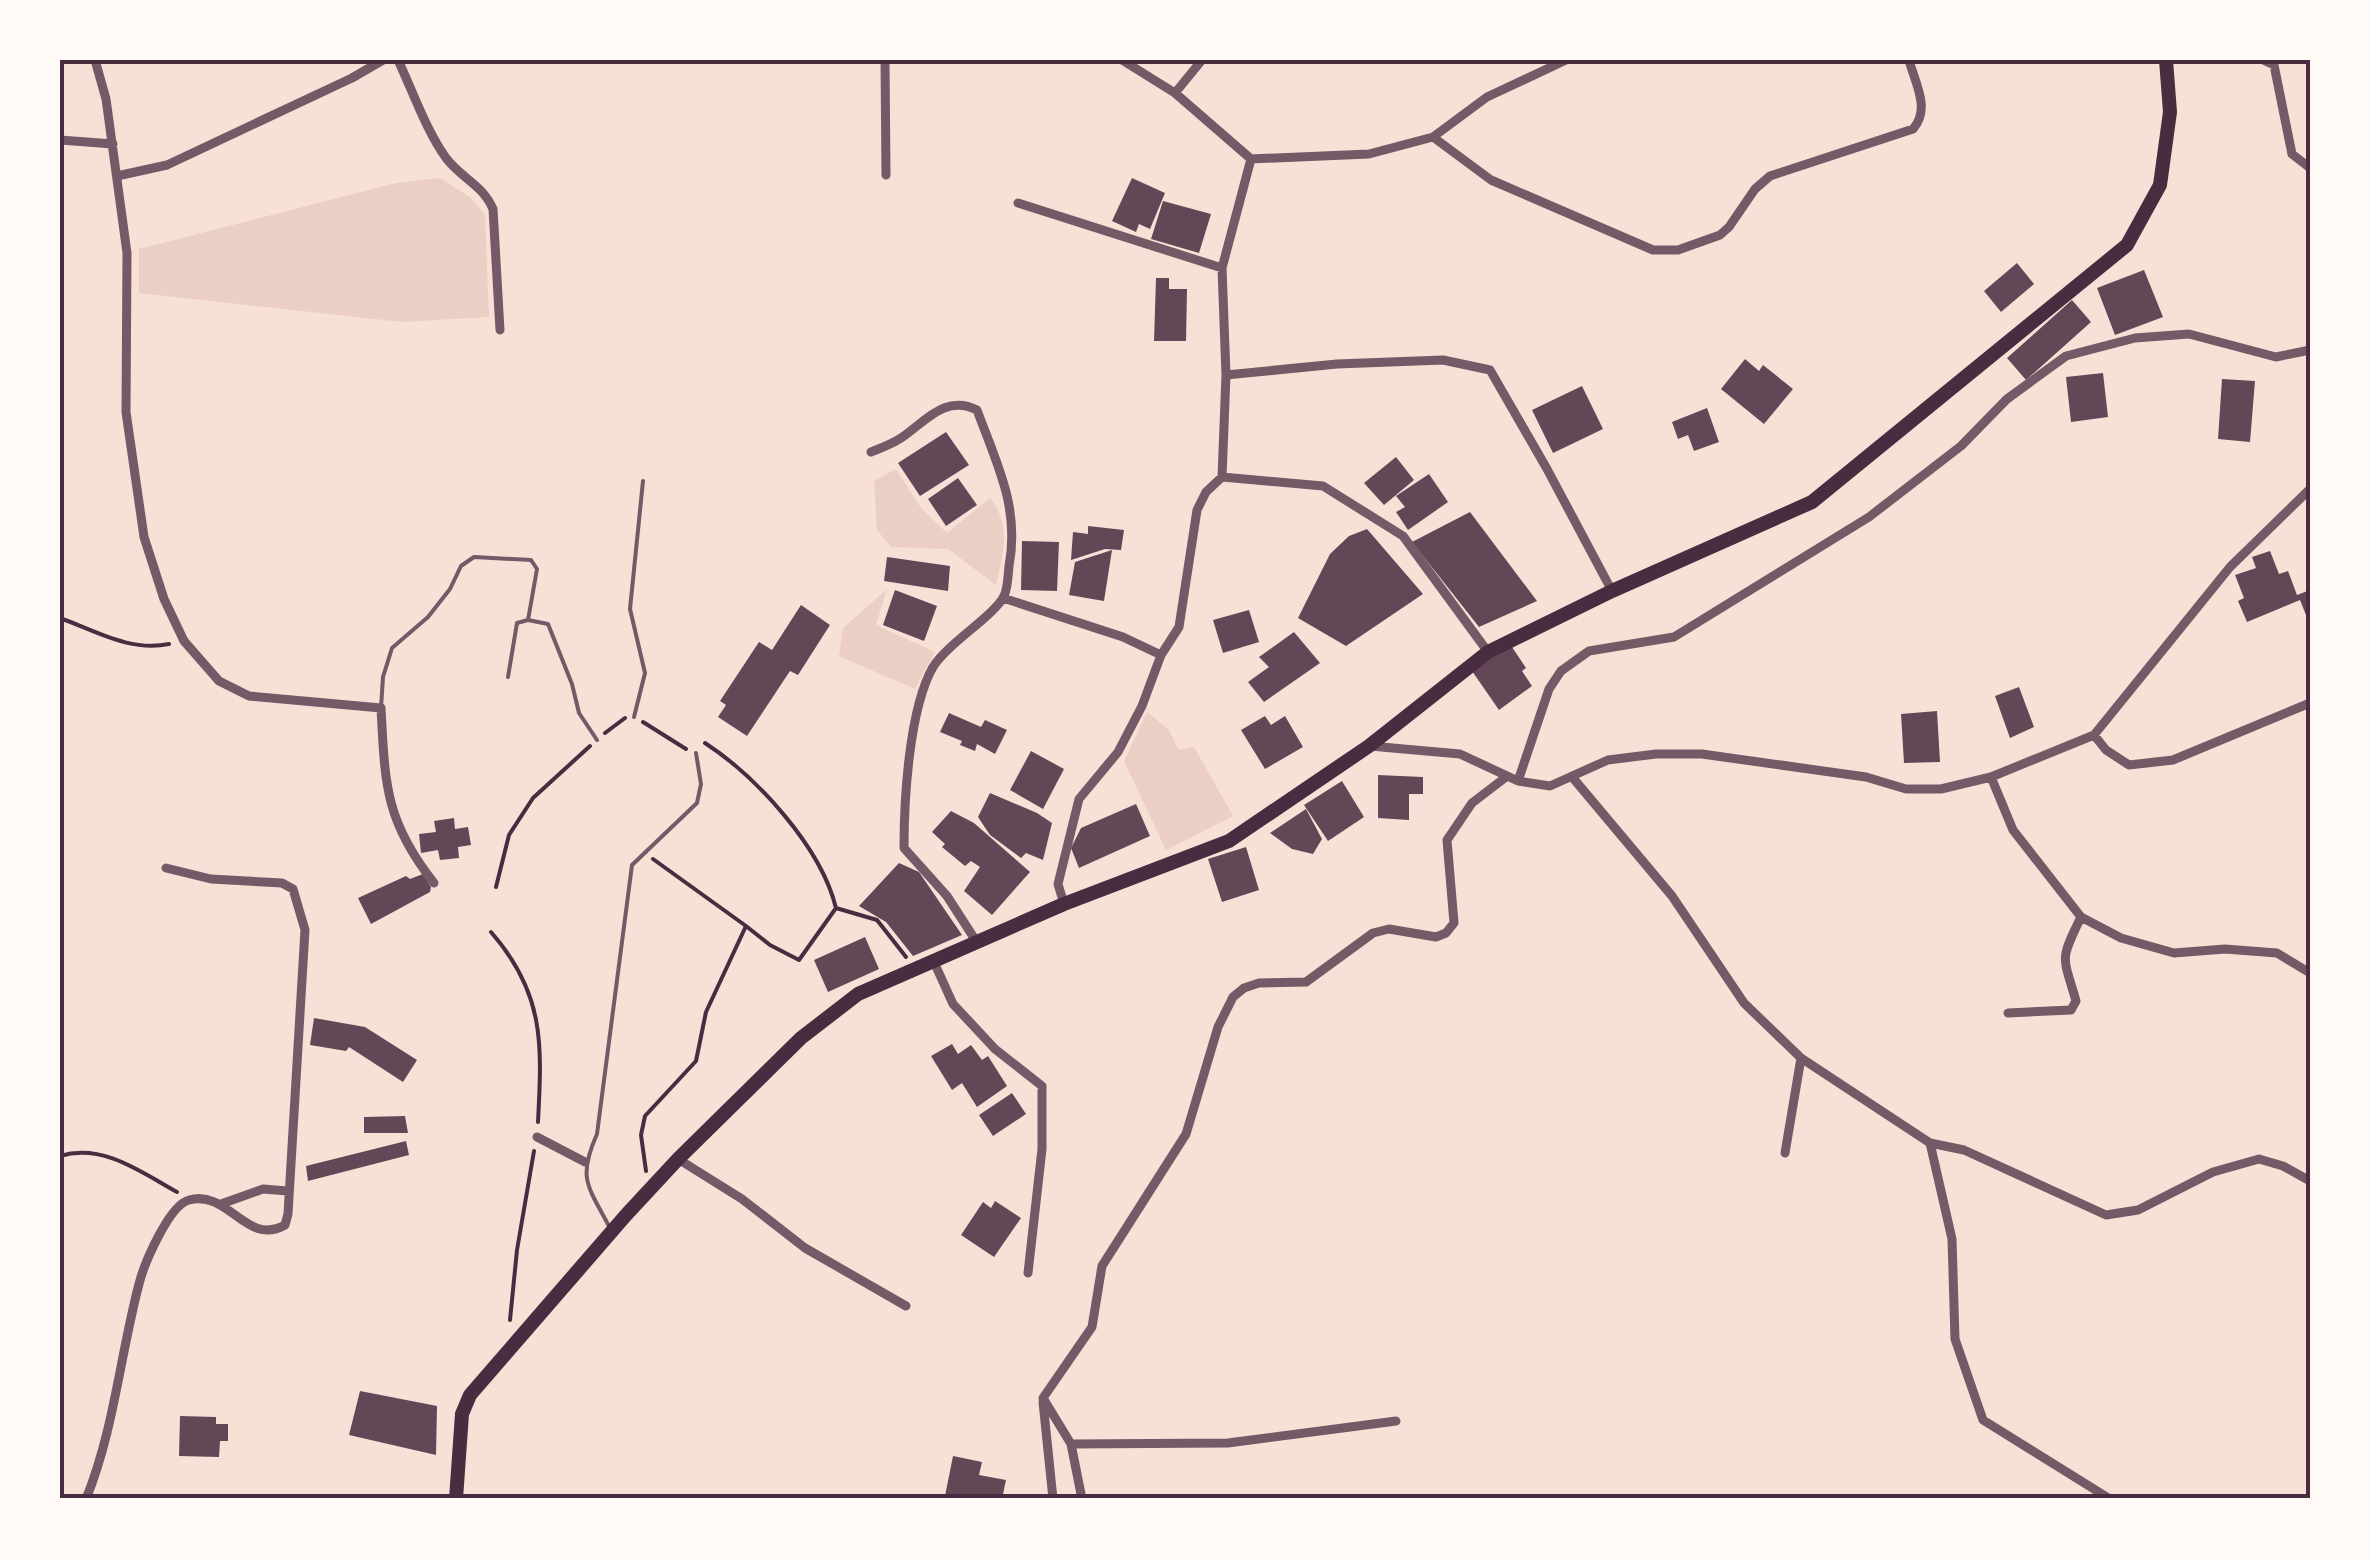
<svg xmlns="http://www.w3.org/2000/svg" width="2370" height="1559" font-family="Merriweather,serif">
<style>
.green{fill:#ebcfc5}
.building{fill:#644757}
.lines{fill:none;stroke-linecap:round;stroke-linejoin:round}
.path{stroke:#4a2c40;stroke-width:4}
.service{stroke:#755966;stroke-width:4}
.minor{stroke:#755966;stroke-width:9}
.primary{stroke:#4a2c40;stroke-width:14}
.neatline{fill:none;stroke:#4a2c40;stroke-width:4}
</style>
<rect width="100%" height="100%" fill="#f7e1d7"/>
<path class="green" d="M440 178 470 197 485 214 489 317 402 322 139 293V249L396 183Z
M896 469 921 508 947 533 990 498C1012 526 1003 553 996 585L948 549 891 547 877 530 874 481Z
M887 589 876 625 935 652 915 689 839 656 843 628Z
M1147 712 1168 729 1179 750 1194 747 1233 816 1166 850 1124 761Z"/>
<path class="building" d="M1132 178 1165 193 1150 229 1139 224 1136 232 1112 221Z
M1163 201 1211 214 1199 253 1151 239Z
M2017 263 2034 284 2001 312 1984 291Z
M2144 270 2163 317 2115 335 2097 288Z
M1156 278H1169V289H1187L1186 341H1154Z
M2072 300 2091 322 2026 380 2007 358Z
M1745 359 1759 371 1763 365 1793 389 1764 424 1721 389Z
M2103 373 2108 417 2071 422 2066 377Z
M2222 379 2255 381 2250 442 2218 439Z
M1582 386 1603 429 1553 453 1532 410Z
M1707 408 1719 442 1694 451 1688 435 1678 439 1672 422Z
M946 432 969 465 920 496 898 463Z
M1396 457 1414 480 1384 505 1364 483Z
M1429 474 1448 502 1408 530 1396 512 1405 507 1396 496Z
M958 478 977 505 946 526 928 499Z
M1470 512 1537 601 1479 627 1412 542Z
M1088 526 1124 530 1121 550 1105 549 1071 560 1073 532 1088 534Z
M1367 529 1423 594 1346 646 1298 618 1330 554 1349 536Z
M1022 541 1059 542 1057 591 1021 590Z
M1112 550 1104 601 1069 595 1075 562Z
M2270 551 2279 574 2288 571 2297 595 2310 590V625L2300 600 2247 622 2238 601 2244 598 2235 575 2256 568 2252 557Z
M887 557 950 566 948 591 884 581Z
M895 590 937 606 924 641 883 625Z
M801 605 830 625 798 675 790 671 747 736 718 717 726 705 720 701 759 642 772 650Z
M1249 610 1259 642 1223 653 1213 620Z
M1294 632 1320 663 1264 702 1248 682 1269 667 1259 657Z
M1510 644 1526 668 1522 671 1532 686 1499 710 1472 671Z
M2019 687 2034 727 2010 738 1995 696Z
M1937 711 1940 762 1904 763 1901 714Z
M949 713 981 727 985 720 1007 730 995 754 977 744 975 751 960 745 962 741 940 732Z
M1265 716 1271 725 1285 716 1303 747 1265 769 1241 730Z
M1031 751 1064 769 1043 809 1010 790Z
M1378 775 1423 777V794H1409V820L1378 818Z
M1342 781 1364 817 1328 841 1304 805Z
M990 793 1037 813 1052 823 1043 860 1026 853 1021 858 990 835 978 817Z
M1136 804 1150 836 1079 868 1071 848 1081 828Z
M1306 809 1322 839 1313 854 1292 849 1270 833Z
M951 811 974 823 1030 872 992 915 964 891 980 867 971 861 965 866 942 847 945 844 932 832Z
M454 818 455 829 468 827 471 845 458 847 459 858 440 860 438 850 421 853 419 834 436 832 434 821Z
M1246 847 1259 890 1222 902 1208 859Z
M899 863 919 872 962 935 913 956 886 922 859 906Z
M423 874 431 887 430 892 371 924 358 898 406 876 410 879Z
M865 937 879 969 828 992 814 960Z
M314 1018 365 1027 417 1060 403 1082 349 1047 346 1051 310 1045Z
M952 1044 958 1054 971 1045 982 1060 988 1056 1007 1086 977 1107 962 1083 952 1090 931 1056Z
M1012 1093 1026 1114 993 1136 979 1115Z
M405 1116 408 1133H364V1117Z
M406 1141 409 1155 308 1181 306 1166Z
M995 1201 1021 1218 994 1257 961 1235 983 1202 991 1208Z
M360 1391 437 1406 436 1455 349 1435Z
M180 1416 216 1417V1424H228V1441H220L219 1457 179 1456Z
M953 1456 982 1462 979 1475 1006 1480 1002 1499 945 1496Z"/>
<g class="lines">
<path class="path" d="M60 618C96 631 130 652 169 644
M643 722 686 749
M605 733 625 718
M705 743C757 777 821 847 836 908
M496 887 509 835 533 798 590 746
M836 908 877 920 906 957
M746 926 770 945 799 960 836 908
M491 932C545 994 542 1044 538 1122
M60 1156C103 1143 141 1172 177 1192
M646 1171 641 1135 645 1116 696 1061 706 1012 746 926 653 859
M510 1320 517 1250 534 1151"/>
<path class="service" d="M508 677 517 623 528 620 548 624 572 684 579 713 597 740
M381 708 383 677 392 648 428 617 450 589 461 566 474 557 531 560 537 569 528 620
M634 717 645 673 630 609 643 481
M610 1228C588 1186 577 1179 597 1134L632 865 697 803 701 784 696 753"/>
<path class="minor" d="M95 60 106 99 127 253 126 412 144 537 164 599 184 641 219 681 249 696 381 708C385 784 385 821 434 883
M398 60C413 92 426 130 446 158 461 178 483 185 493 209L500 330
M885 60 886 175
M1122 60 1175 93 1251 159
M2263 60 2274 65 2292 154 2310 168
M1175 93 1202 60
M1433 137 1491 180 1653 250H1678L1720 235 1729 227 1755 189 1770 176 1913 129C1931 109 1915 83 1909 60
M60 140 113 144
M1251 159 1369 154 1433 137 1487 97 1566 60
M117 176 167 165 352 78 383 60
M1018 203 1222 268
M1226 375 1337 364 1443 360 1490 370 1547 469 1612 591
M871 452C881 448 892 444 901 438 925 422 945 394 977 410 997 464 1020 508 1009 566 1008 575 1008 588 1004 596 995 615 947 644 933 667 909 709 904 800 904 848L947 896 976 941
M1222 477 1323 486 1403 536 1488 652
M1003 598 1123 637 1161 655
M2094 735 2106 750 2129 765 2173 760 2310 703
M1370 746 1460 754 1518 781 1550 786 1608 760 1656 754H1702L1866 777 1906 789H1941L1991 777 2094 735 2230 567 2310 489
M1991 777 2013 830 2081 917 2121 938 2174 953 2225 949 2277 953 2310 973
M1573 778 1672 896 1744 1003 1801 1058 1930 1143 1952 1239 1955 1339 1983 1420 2110 1499
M1518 781 1549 689 1561 671 1589 651 1674 637 1869 517 1961 446 2007 399 2066 356 2135 338 2189 334 2276 357 2310 350
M1064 904 1058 884 1079 799 1118 752 1142 706 1161 655 1179 627 1197 510 1206 492 1222 477 1226 375 1222 268 1251 159
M934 962 953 1004 995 1049 1042 1086V1149L1028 1273
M2008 1013 2071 1010 2076 1001C2063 955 2059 962 2081 917
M537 1137 585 1162
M1930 1143 1964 1150 2106 1215 2138 1210 2213 1172 2259 1159 2283 1166 2310 1181
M1785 1153 1801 1058
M678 1159 742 1199 805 1248 906 1306
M221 1204 263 1189 288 1191
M1043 1402 1053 1499
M1071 1444 1228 1443 1396 1421
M86 1499C114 1430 120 1356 139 1284 144 1264 169 1205 189 1200 229 1189 246 1247 285 1225L288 1214 305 930 293 889 282 883 211 879 166 868
M1082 1499 1071 1444 1043 1398 1092 1327 1102 1266 1186 1134 1218 1027 1233 997 1244 988 1259 983 1306 982 1373 933 1389 929 1436 937 1446 933 1454 923 1447 840 1472 803 1506 777"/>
<path class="primary" d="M456 1499 462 1414 470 1395 626 1215 678 1159 801 1038 858 994 1064 904 1229 841 1369 746 1488 652 1612 591 1812 502 2127 245 2160 185 2170 112 2166 60"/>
</g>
<rect width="2370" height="1559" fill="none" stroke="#fffaf5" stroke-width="125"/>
<rect x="62" y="62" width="2246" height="1434" class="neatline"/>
</svg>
